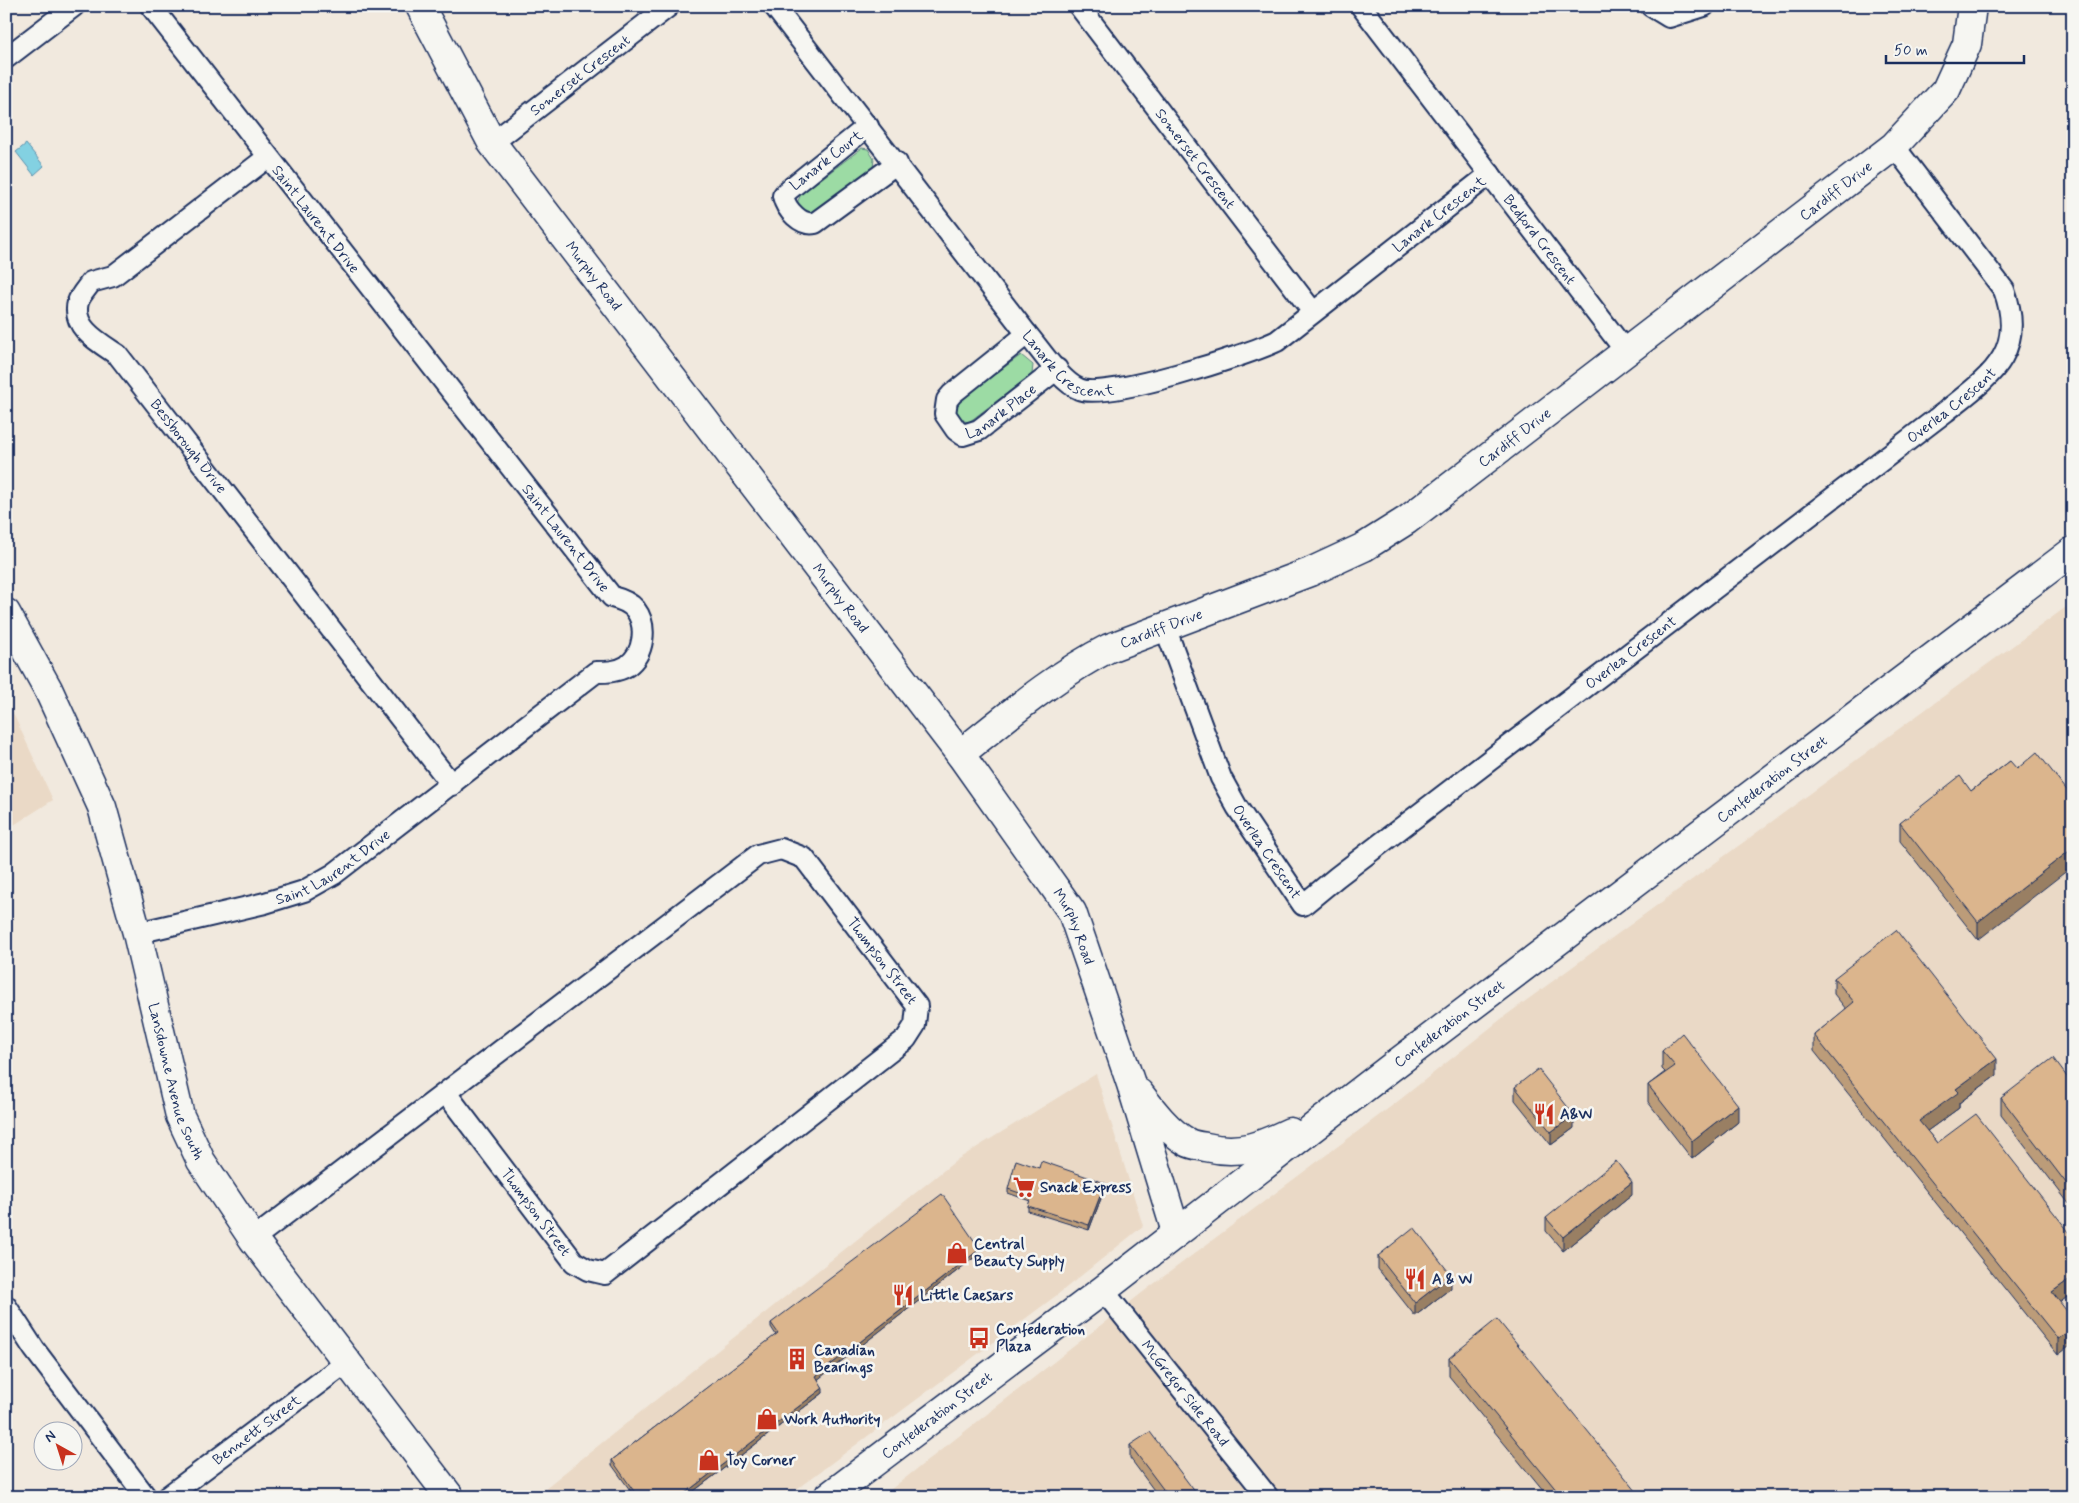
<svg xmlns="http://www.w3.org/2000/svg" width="2079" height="1503" font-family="Mynerve,sans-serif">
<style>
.built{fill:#ead9c6}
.green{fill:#9cdba4;stroke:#5c8581}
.water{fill:#83d1e2;stroke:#5990ad}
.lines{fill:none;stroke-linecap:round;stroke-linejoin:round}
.street-casing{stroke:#1b2f5e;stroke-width:24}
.secondary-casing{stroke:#1b2f5e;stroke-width:31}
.street{stroke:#f6f6f2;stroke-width:20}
.secondary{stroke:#f6f6f2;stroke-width:28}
.wall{fill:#bc9c79;stroke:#1b2f5e}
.shaded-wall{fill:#997f63;stroke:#1b2f5e}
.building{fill:#dbb58d;stroke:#1b2f5e}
.labels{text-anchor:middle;stroke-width:5;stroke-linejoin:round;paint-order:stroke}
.street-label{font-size:15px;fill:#1b2f5e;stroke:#f6f6f2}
.poi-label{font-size:15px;font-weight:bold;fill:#1b2f5e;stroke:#f6f6f2;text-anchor:start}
</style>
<rect width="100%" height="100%" fill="#f1e9de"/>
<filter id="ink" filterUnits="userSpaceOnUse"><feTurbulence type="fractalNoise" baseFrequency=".02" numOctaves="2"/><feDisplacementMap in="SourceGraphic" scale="10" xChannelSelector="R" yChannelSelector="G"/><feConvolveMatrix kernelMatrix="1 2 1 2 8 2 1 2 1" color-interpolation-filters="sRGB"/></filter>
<g filter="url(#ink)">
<path class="built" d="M2073 602 2072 1497H881L1147 1289 1397 1102 1505 1016Z
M6 698 53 800 6 830Z
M1096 1074 1143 1226 1057 1295 786 1497H534L958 1159Z"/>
<path class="green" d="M862 148 868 149 874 159 873 168 812 215H809L797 203 801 194Z
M1021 355 1033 365 1032 374 969 422 964 421 954 409 956 403Z"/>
<path class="water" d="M26 144 44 166 34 175 16 152Z"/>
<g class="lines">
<g class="street-casing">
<g id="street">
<path id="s1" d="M774 6 1027 334C1040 349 1061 382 1079 389 1105 401 1248 355 1277 341L1490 174"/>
<path id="s2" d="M1079 6 1313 312"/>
<path id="s3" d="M1361 6 1627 353"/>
<path d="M1651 6 1669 17 1704 6"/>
<path d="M6 58 74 6"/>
<path d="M868 126 786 192 783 196C786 210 801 226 815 223L897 163"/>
<path id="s4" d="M492 143 669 6"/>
<path id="s5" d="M268 157 113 276 91 282C87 288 80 295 78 302 71 328 100 343 118 355L452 785"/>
<path id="s6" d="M1027 334 952 394 947 400 945 414 956 430 963 435 979 430 1057 369"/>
<path id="s7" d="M1165 627 1221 778 1237 807 1303 905 1337 877 1945 412C1990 376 2027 353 2004 290L1894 146"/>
<path id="s8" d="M137 933 265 903 304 891 334 874 596 672C607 672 617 672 627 666 644 654 648 626 635 609 629 602 620 599 612 597L151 6"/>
<path id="s9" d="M253 1239 758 855 781 849 804 858 917 1006 915 1025 906 1039 605 1274 588 1270 574 1262 446 1093"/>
<path id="s10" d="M1103 1290 1268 1497"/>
<path d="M6 1306 34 1349 146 1497"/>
<path id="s11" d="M167 1497 347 1362"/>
</g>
</g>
<g class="secondary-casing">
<g id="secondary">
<path id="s12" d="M420 6 492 143 960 754 1072 912 1131 1084 1176 1232"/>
<path id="s13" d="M6 613 48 689 102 807 137 933 180 1116 201 1161 253 1239 450 1497"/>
<path id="s14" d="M960 754C1008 716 1054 676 1109 648L1310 572 1364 547 1407 520 1894 146 1946 90 1967 44 1972 6"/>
<path d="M1139 1093C1152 1110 1168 1131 1187 1142 1192 1145 1200 1146 1206 1147 1240 1155 1260 1146 1290 1132"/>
<path id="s15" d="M828 1497 1103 1290 1389 1069 2073 551"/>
</g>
</g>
<use href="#street" class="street"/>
<use href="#secondary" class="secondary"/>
</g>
<path class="wall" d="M2010 761 1978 940 1900 841V823L1971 791Z
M1834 978 1997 1075 1959 1103V1108L1927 1131 1937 1143 2073 1293 2060 1302 2058 1355 1814 1051V1035L1846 1009 1834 994Z
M1662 1051 1738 1122 1692 1159 1648 1102V1085L1665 1072 1662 1069Z
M2073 1085V1209L2001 1115V1098Z
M1515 1087 1574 1128 1551 1145 1515 1100Z
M1039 1168 1105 1188 1089 1230 1028 1211V1206L1030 1201 1008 1193V1189Z
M1632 1195 1563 1251 1546 1231V1218Z
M980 1253 818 1379 823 1393 686 1497H635L612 1465V1460L776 1335 771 1327V1323Z
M1378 1256 1451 1288 1415 1316 1378 1269Z
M1449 1358 1641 1497H1548L1449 1376Z
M1130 1445 1199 1497H1159L1130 1458Z"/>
<path class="shaded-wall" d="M2073 848V866L1978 940V922Z
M1997 1059V1075L1959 1103V1108L1919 1137V1121L1956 1089Z
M1738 1105V1122L1692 1159V1141Z
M1574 1115V1128L1551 1145V1132Z
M1632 1182V1195L1563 1251V1237Z
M1105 1183V1188L1089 1230V1225Z
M980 1249V1253L816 1381V1376Z
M1451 1275V1288L1415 1316V1303Z
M2073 1277V1293L2052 1308V1292Z
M2073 1328V1344L2058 1355V1339Z
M823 1388V1393L686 1497H680Z"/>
<path class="building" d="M2037 752 2073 798V848L1978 922 1900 823 1960 776 1971 791 2010 761 2017 769Z
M1896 930 1997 1059 1956 1089 1959 1092 1919 1121 1937 1143 1976 1114 2073 1237V1277L2052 1292 2073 1319V1328L2058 1339 1814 1035 1854 1002 1834 978Z
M1682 1033 1738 1105 1692 1141 1648 1085 1675 1066 1662 1051Z
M2053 1058 2073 1085V1192L2001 1098Z
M1538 1069 1574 1115 1551 1132 1515 1087Z
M1016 1160 1039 1168 1041 1161 1105 1183 1089 1225 1028 1206 1031 1197 1008 1189Z
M1616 1161 1632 1182 1563 1237 1546 1218Z
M942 1194 980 1249 816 1376 823 1388 680 1497H638L612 1460 778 1333 771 1323Z
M1414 1227 1451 1275 1415 1303 1378 1256Z
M1497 1319 1641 1497H1562L1449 1358Z
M1150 1432 1199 1497H1169L1130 1445Z"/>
</g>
<defs>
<g id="restaurant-bare" transform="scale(1.725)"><path d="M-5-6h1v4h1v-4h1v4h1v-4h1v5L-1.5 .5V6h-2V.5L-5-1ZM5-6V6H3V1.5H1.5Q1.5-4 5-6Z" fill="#c8321e" stroke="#f6f6f2" stroke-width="2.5" paint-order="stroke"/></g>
<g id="supermarket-bare" transform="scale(1.725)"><path d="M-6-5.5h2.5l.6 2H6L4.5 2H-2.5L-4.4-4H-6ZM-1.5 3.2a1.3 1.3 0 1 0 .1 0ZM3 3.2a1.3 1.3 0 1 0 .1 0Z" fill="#c8321e" stroke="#f6f6f2" stroke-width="2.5" paint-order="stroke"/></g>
<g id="shop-bare" transform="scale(1.725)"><path d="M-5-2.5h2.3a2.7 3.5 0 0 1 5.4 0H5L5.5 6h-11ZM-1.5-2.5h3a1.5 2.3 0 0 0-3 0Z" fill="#c8321e" stroke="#f6f6f2" stroke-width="2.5" paint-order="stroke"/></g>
<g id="bus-bare" transform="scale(1.725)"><path d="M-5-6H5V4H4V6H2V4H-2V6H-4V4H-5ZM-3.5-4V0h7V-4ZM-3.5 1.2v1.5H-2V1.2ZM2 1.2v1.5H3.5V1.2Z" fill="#c8321e" stroke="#f6f6f2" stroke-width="2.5" paint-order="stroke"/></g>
<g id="building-bare" transform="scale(1.725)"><path d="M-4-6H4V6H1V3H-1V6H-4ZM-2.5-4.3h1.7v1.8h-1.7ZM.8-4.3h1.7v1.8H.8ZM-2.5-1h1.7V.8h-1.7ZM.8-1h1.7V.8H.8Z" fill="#c8321e" stroke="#f6f6f2" stroke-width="2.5" paint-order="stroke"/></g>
</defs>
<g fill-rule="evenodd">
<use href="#restaurant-bare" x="1544" y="1114"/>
<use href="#supermarket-bare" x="1024" y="1187"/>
<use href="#shop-bare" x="957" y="1253"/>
<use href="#restaurant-bare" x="1415" y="1279"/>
<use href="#restaurant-bare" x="903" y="1295"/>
<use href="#bus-bare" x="979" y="1338"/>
<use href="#building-bare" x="797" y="1359"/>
<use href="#shop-bare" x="767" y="1419"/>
<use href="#shop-bare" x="709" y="1460"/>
</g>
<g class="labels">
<g class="street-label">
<text dy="5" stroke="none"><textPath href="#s4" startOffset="111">Somerset Crescent</textPath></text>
<text dy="5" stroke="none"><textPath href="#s2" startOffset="192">Somerset Crescent</textPath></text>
<text transform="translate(826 160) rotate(-38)" y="5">Lanark Court</text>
<text dy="5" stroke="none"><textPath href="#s14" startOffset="1049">Cardiff Drive</textPath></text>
<text dy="5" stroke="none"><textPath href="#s1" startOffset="902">Lanark Crescent</textPath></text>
<text transform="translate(316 219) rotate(52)" y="5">Saint Laurent Drive</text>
<text dy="5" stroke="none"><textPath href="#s3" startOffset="294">Bedford Crescent</textPath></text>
<text dy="5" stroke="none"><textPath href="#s12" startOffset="322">Murphy Road</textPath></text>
<text dy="5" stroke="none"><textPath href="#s1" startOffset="469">Lanark Crescent</textPath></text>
<text dy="5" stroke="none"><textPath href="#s7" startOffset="1131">Overlea Crescent</textPath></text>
<text dy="5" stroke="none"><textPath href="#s6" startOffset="191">Lanark Place</textPath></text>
<text dy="5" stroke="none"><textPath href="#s14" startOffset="644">Cardiff Drive</textPath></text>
<text dy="5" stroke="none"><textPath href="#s5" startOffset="429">Bessborough Drive</textPath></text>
<text transform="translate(566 538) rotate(52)" y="5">Saint Laurent Drive</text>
<text dy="5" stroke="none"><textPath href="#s12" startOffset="728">Murphy Road</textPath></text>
<text dy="5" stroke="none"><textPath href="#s14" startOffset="239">Cardiff Drive</textPath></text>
<text dy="5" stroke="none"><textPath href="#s7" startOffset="726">Overlea Crescent</textPath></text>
<text dy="5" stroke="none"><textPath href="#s15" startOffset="1186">Confederation Street</textPath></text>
<text dy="5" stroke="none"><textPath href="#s7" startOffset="248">Overlea Crescent</textPath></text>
<text dy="5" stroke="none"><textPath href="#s8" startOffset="209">Saint Laurent Drive</textPath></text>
<text dy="5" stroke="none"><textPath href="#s12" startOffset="1132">Murphy Road</textPath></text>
<text dy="5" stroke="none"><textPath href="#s9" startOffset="812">Thompson Street</textPath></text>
<text dy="5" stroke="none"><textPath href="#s15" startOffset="781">Confederation Street</textPath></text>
<text dy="5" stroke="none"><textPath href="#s13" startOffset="501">Lansdowne Avenue South</textPath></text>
<text transform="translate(536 1212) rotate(53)" y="5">Thompson Street</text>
<text dy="5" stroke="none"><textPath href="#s10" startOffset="132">McGregor Side Road</textPath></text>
<text dy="5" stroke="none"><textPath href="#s15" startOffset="136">Confederation Street</textPath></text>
<text dy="5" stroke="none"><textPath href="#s11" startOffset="112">Bennett Street</textPath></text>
</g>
<g class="poi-label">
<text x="1560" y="1119">A&amp;W</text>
<text x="1040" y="1192">Snack Express</text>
<text x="974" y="1249">Central<tspan x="974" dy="17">Beauty Supply</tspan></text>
<text x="1432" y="1284">A &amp; W</text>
<text x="920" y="1300">Little Caesars</text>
<text x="996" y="1334">Confederation<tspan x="996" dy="17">Plaza</tspan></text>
<text x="814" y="1355">Canadian<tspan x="814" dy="17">Bearings</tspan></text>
<text x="784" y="1424">Work Authority</text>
<text x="726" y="1465">Toy Corner</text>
</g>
</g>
<rect width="2079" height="1503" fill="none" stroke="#f6f6f2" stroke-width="25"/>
<rect x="12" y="12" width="2054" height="1478" fill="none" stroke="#1b2f5e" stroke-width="2" filter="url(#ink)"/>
<g transform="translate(58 1446) rotate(321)"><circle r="24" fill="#f6f6f2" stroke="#9ea6b7"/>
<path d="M0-4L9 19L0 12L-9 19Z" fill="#c8321e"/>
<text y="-8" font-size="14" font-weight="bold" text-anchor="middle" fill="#1b2f5e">N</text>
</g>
<path d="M1886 55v8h138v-8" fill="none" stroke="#1b2f5e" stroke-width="2.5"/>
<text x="1894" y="55" font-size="15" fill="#1b2f5e" stroke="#f6f6f2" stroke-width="4" paint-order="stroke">50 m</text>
</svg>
